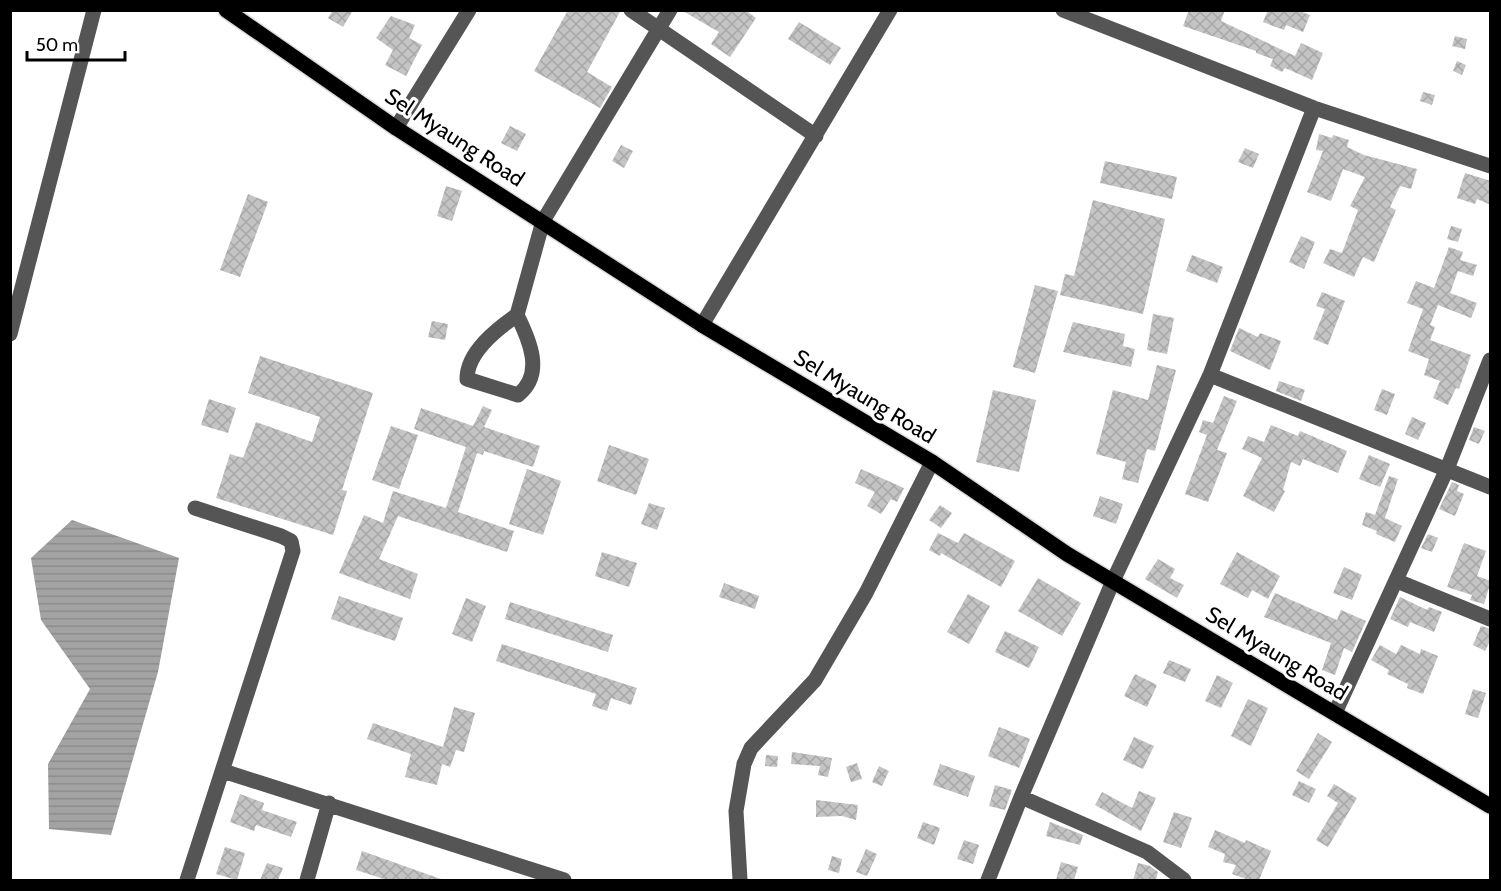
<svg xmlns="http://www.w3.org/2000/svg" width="1501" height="891" font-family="Cabin,sans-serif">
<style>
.water{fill:url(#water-rules)}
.building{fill:url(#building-cross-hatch)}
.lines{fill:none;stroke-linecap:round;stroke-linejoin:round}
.major-casing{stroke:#dbdbdb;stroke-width:18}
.minor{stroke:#555;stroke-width:15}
.major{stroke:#000;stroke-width:15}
.labels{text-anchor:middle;stroke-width:6;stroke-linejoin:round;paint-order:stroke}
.street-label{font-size:22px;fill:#000;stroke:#fff}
</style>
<defs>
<pattern id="water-rules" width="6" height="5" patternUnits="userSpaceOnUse" patternTransform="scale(1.5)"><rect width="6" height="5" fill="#a3a3a3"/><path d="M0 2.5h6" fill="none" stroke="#8b8b8b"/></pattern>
<pattern id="building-cross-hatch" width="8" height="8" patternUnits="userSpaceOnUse" patternTransform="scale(1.5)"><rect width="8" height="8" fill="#c4c4c4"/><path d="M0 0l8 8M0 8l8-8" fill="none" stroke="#a7a7a7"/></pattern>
</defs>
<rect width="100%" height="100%" fill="#fff"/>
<path class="water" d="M72 520 179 558 158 672 111 835 49 829 48 764 90 689 41 620 31 558Z"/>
<path class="building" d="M333 10H353L343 27 328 18Z
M568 10H621L587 72 612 87 600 108 534 71Z
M681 10H745L756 18 730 57 711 44 719 32Z
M1189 10H1225L1221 21 1295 56 1301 43 1323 53 1312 80 1285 68 1282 72 1270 66 1273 59 1256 53V51L1183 26Z
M1268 10H1297L1310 15 1303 32 1286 25 1284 30 1263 22Z
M391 16 415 25 409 38 422 45 406 76 385 65 393 50 376 38Z
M799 22 841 48 830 65 788 39Z
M1455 36 1467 39 1465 49 1452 46Z
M1457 61 1466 65 1462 75 1453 71Z
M1423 92 1435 95 1432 105 1420 101Z
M510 126 526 134 517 151 501 143Z
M1319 134 1332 138 1333 135 1349 140 1347 147 1364 155 1417 169 1411 189 1400 186 1390 207 1396 210 1374 262 1363 257 1354 277 1323 263 1330 249 1342 253 1358 210 1350 206 1365 177 1343 169 1331 201 1307 192 1323 151 1316 150Z
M621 145 633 151 624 168 612 161Z
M1245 148 1259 154 1253 168 1238 162Z
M1105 161 1177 177 1172 199 1100 183Z
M1465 173 1491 181V205L1477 199 1475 204 1457 198Z
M446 186 462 191 452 221 437 216Z
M248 194 268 202 240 277 220 270Z
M1093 200 1165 219 1143 314 1060 295 1065 274 1074 276Z
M1451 226 1462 229 1458 242 1447 239Z
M1301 236 1315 242 1304 269 1289 262Z
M1449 247 1463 252 1460 260 1477 265 1473 276 1458 271 1450 293 1477 303 1471 318 1438 305 1430 325 1435 327 1430 340 1471 355 1459 389 1456 388 1448 405 1433 398 1440 381 1424 375 1429 359 1408 351 1423 309 1407 303 1416 281 1434 288Z
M1192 255 1223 267 1217 283 1186 271Z
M1035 285 1058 291 1035 373 1013 367Z
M1322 292 1345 301 1328 345 1313 339 1325 309 1316 306Z
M1153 314 1174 318 1167 354 1147 350Z
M432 321 448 324 445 340 428 337Z
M1073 322 1125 334 1123 346 1135 349 1131 367 1063 352Z
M1239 328 1258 337 1260 333 1281 341 1270 370 1230 351Z
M260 356 373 393 342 490 347 491 333 535 216 498 230 454 243 458 256 422 312 442 320 417 248 393Z
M1157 365 1176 370 1155 451 1147 449 1138 483 1122 479 1126 462 1096 454 1113 390 1148 400Z
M1279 381 1305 390 1301 401 1276 391Z
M1382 389 1395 394 1387 415 1374 410Z
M993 390 1036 400 1019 472 976 462Z
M1224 396 1237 401 1217 450 1227 453 1208 502 1185 494 1207 435 1199 432 1203 420 1213 423Z
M209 399 236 408 228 433 201 425Z
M483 406 492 410 484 427 540 446 533 467 484 451 483 455 477 453 458 512 514 531 507 552 398 516 379 559 418 574 410 599 339 573 364 515 383 523 393 491 446 508 466 447 414 429 421 408 473 426Z
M1412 417 1426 423 1418 440 1405 434Z
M1271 425 1298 436 1300 431 1347 451 1338 473 1303 459 1300 466 1291 462 1283 490 1285 491 1274 512 1243 496 1262 458 1242 449 1248 436 1264 442Z
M391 426 418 435 399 489 372 480Z
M1474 427 1485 431 1479 444 1469 440Z
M609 445 649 459 636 495 597 481Z
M1369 455 1390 464 1380 487 1359 479Z
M527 469 561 481 543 535 509 524Z
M861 469 904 488 897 502 891 499 881 514 867 506 875 492 855 483Z
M1389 476 1398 479 1385 518 1402 526 1395 542 1376 534 1377 531 1362 525 1366 512 1375 515Z
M1452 482 1459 485 1457 491 1464 494 1455 516 1439 509Z
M1100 496 1123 504 1116 524 1093 516Z
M649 503 665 508 657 530 641 524Z
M940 505 952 513 941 528 929 520Z
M938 533 958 543 964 533 1015 561 1001 587 941 553 940 556 929 550Z
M1428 534 1438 538 1432 552 1421 548Z
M1464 543 1486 551 1477 576 1491 581 1484 604 1470 600 1472 595 1447 587Z
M602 552 637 563 629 587 595 576Z
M1237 552 1280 576 1268 599 1252 590 1248 598 1220 584Z
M1158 559 1175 569 1170 578 1184 585 1177 598 1145 579Z
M1344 567 1362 575 1352 600 1333 593Z
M1038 578 1081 603 1062 636 1018 611Z
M724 583 759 596 755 609 719 597Z
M1275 593 1337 620 1341 610 1366 621 1352 652 1344 648 1335 675 1322 670 1331 643 1264 617Z
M968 594 990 606 969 644 947 632Z
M339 596 403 618 395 641 331 619Z
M1400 597 1427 610 1429 607 1442 612 1434 632 1410 622 1408 627 1390 619Z
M466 598 486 606 472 642 452 634Z
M510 602 613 635 608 652 505 619Z
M1481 626 1491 629V639L1485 651 1473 645Z
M1005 631 1039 647 1029 668 995 652Z
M502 644 637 688 631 705 611 698 607 711 592 706 596 694 496 661Z
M1380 645 1396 654 1401 645 1420 654 1421 649 1438 656 1423 694 1407 688 1408 684 1387 674 1389 670 1371 660Z
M1169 660 1191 669 1185 682 1163 673Z
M1135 674 1157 685 1147 707 1124 696Z
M1217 675 1233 683 1221 708 1205 701Z
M1473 689 1486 693 1478 718 1465 714Z
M1248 699 1268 708 1251 746 1231 736Z
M454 707 475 713 464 752 456 750 450 767 442 764 437 785 405 777 411 754 367 739 373 723 443 747Z
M999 727 1030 739 1019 768 988 756Z
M1318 733 1332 742 1309 779 1296 771Z
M1134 737 1154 746 1143 769 1123 760Z
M792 752 832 758 828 777 818 775 820 766 791 764Z
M766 755 778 756 777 767 765 766Z
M857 763 862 779 851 782 846 767Z
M940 764 975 776 968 797 933 785Z
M879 766 889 771 882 786 872 782Z
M1299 781 1316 789 1309 803 1292 795Z
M1334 784 1357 798 1328 847 1316 840 1338 803 1327 796Z
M995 785 1012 790 1005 810 989 806Z
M1139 791 1156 798 1141 831 1095 805 1102 792 1132 808Z
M240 794 264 803 262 810 297 822 291 837 256 825 254 831 230 822Z
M816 800 858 805 856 820 842 816 816 817Z
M1174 812 1192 818 1181 848 1163 842Z
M923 822 940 828 934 845 917 838Z
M1050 822 1083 835 1080 845 1046 836Z
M1215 830 1245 843 1246 840 1271 851 1259 880H1249L1232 874 1236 865 1223 862 1225 854 1208 847Z
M964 840 979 845 973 864 957 859Z
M225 847 245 853 237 880 216 874Z
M866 849 877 854 867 876 856 872Z
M362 851 441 879V880H387L356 870Z
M832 856 842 859 839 873 828 870Z
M1061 862 1078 867 1074 880H1056Z
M267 863 283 868 278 880H260Z
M1138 863 1150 866 1158 872 1156 880H1133Z"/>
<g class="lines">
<g class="major-casing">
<path id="major" d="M226 10 396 128 702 325 932 462 1067 554 1490 806"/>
</g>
<path class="minor" d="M631 10 816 136
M1063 10 1314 108 1490 166
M396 128 469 10
M517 315 543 221 670 10
M517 315C529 339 545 374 518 395L467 379C467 352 497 329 517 315Z
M702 325 890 10
M10 334 94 10
M1210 375 1490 487
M1397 581 1490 619
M1335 713 1447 469 1490 360
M223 771 564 880
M1021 797 1147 852 1184 880
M187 880 293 551 291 541 281 536 195 508
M307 880 329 803
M740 880 736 811 744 764 751 748 815 680 866 593 932 462
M988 880 1021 797 1113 581 1210 375 1314 108"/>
<use href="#major" class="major"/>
</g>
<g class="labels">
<g class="street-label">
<text transform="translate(455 137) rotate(33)" y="8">Sel Myaung Road</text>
<text transform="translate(865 396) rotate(31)" y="8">Sel Myaung Road</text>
<text transform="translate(1277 653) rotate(31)" y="8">Sel Myaung Road</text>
</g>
</g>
<rect width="1501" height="891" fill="none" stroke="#000000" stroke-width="24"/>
<path d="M27 51v9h98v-9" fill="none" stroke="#000000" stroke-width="3"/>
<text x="36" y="51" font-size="18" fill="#000000" stroke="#ffffff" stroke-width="4.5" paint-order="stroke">50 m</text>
</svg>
